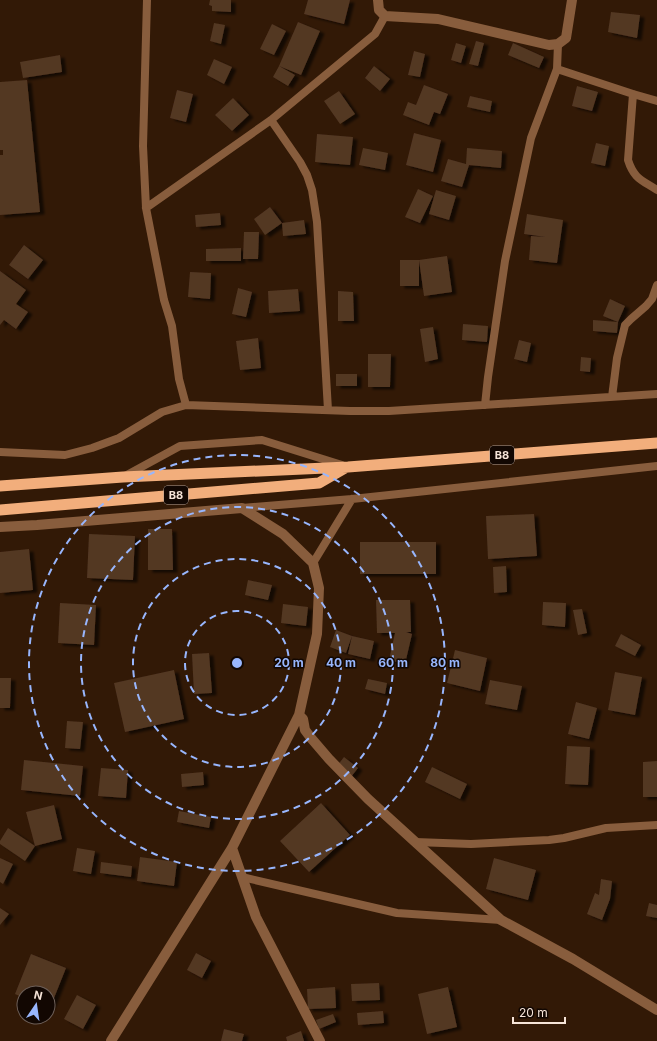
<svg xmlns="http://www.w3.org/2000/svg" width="657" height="1041" font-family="Inter,sans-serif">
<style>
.building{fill:#523723;filter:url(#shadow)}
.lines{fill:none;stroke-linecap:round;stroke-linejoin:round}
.service{stroke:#885d3d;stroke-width:8}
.minor{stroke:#885d3d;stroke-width:10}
.trunk{stroke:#f2ae7c;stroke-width:11}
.ring{fill:none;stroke:#98b6fd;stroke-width:2;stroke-dasharray:7 5}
.labels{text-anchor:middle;stroke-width:3;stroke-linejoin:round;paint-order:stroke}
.shield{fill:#120702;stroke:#b2a298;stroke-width:1}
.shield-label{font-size:11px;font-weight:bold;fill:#f6e4d8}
.centre{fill:#98b6fd;stroke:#120702;stroke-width:2}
.ring-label{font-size:12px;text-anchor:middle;font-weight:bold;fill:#98b6fd;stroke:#120702;stroke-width:3;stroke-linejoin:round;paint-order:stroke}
</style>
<defs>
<filter id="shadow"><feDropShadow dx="4.5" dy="2.5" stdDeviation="1" flood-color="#0009"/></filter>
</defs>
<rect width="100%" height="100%" fill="#321906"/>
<path class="building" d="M210 0H231V12L212 11V6L209 5Z
M308 0H350L344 24 304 14Z
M611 12 640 15 637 38 608 32Z
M298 22 320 31 301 75 279 66 295 75 288 86 273 77 279 66Z
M214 23 225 25 221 44 210 41Z
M272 24 286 31 274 55 260 49Z
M476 41 484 43 478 66 469 64Z
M456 43 466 46 461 63 451 60Z
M513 43 544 57 539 68 508 55Z
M414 51 425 54 420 77 408 75Z
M60 55 62 72 23 78 20 62Z
M214 59 232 67 224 84 207 75Z
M374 66 390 79 380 91 365 78Z
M27 80 40 212 0 215V155H3V150H0V82Z
M424 85 448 94 440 114 434 112 429 125 403 115 408 102 416 105Z
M577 86 598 92 592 111 572 106Z
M177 90 193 94 186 122 170 118Z
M339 91 355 114 340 124 324 101Z
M470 96 492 101 490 112 467 107Z
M233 98 249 115 232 131 215 115Z
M414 133 441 140 433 172 406 165Z
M317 134 353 137 350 165 315 162Z
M596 143 609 146 605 166 591 163Z
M363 148 388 153 385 170 359 165Z
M467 148 502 151 501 168 469 165 462 187 441 181 448 159 466 164Z
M418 189 433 196 420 223 405 217Z
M436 190 456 196 449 220 429 214Z
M270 207 282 223 304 220 306 234 283 236 282 223 265 235 254 219Z
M220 213 221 225 196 227 195 215Z
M527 214 563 220 557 263 529 260 531 236 546 237 524 234Z
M244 232H259L258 259H243Z
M24 245 43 260 28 279 9 265Z
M241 248V261H206V249Z
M447 256 452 292 424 296 419 260Z
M400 260H419V286H400Z
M0 271 26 290 16 304 28 312 16 329 4 320 0 325Z
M190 272 211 273 210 299 188 297Z
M238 288 252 292 246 317 232 314Z
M298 289 300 311 269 313 268 291Z
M338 291 353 292 354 321H338Z
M610 299 625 306 618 322 617 333 593 331V320L618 322 603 316Z
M463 324 488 326 487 342 462 340Z
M433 327 438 359 425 362 420 329Z
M258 338 261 368 240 370 236 341Z
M519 340 531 343 527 362 514 359Z
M368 354H391L390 387H368Z
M581 357 591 358 590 372 580 371Z
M336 374H357V386H336Z
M534 514 537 556 488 559 486 516Z
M148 529H172L173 570H148Z
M89 534 135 536 133 580 87 578Z
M360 542H436V574H360Z
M29 549 33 590 0 593V552Z
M506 566 507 592 494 593 493 567Z
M248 580 272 585 268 600 245 595Z
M376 600H410L411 632H406L412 634 405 664 389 660 395 633H377Z
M543 602 566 603 565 627 542 625Z
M60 603 96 605 94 645 58 643Z
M283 604 308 607 306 626 281 623Z
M582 609 587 633 578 635 573 610Z
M336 630 352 636 374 641 370 659 348 654 352 636 346 653 330 647Z
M621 634 641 645 635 656 615 646Z
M455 650 487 658 480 691 447 683Z
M209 653 212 693 194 694 192 654Z
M174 670 184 719 125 732 114 683Z
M615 672 642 677 635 715 608 710Z
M0 678H11L10 708H0Z
M368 679 387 683 385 694 365 689Z
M490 680 522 686 517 710 485 704Z
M576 702 597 708 589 739 568 734Z
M67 721 83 722 80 749 65 748Z
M567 746 590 747 588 785 565 784Z
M344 757 358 768 351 777 337 766Z
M24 760 83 766 80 796 21 790Z
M657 761V797H643V762Z
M432 767 467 784 460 799 425 782Z
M101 768 128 770 126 798 98 796Z
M203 772 204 785 182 787 181 774Z
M321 803 350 835 309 872 280 841Z
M54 805 62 839 35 846 26 812Z
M179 811 211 817 209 828 177 822Z
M8 828 35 846 25 861 0 844V841Z
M77 848 95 851 91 874 73 871Z
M140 857 177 862 174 886 137 881Z
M0 858 13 864 3 884 0 882Z
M494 858 536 870 528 900 486 889Z
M101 862 132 866 131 877 100 873Z
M601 879 612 881 610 899 602 920 587 914 595 893 599 895Z
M649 903 657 905V918L646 916Z
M0 908 9 914 0 925Z
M196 953 211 961 202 978 187 970Z
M31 954 66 968 50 1008 48 1007V993H24V998L15 994Z
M379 983 380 1000 352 1001 351 984Z
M335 987 336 1008 308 1009 307 989Z
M448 987 457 1027 427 1034 418 994Z
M77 995 96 1005 83 1029 64 1019Z
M383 1011 384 1023 358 1025 357 1013Z
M333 1014 336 1022 319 1029 316 1020Z
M224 1029 244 1034 242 1041H221Z
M301 1031 304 1041H287L286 1037Z"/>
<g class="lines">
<path class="service" d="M147 0 143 146 146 208 164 300 172 326 179 379 186 405
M557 69 633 94 657 101
M633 94 628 160C634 179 642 180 657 190
M271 120 300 162 307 175 312 190 317 222 328 410
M146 208 271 120 375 34 385 16
M612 397 617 358 625 325 631 319 646 306 652 299 657 285
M485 405 488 377 505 261 531 138 557 69 558 44
M0 452 65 455 92 448 119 438 162 412 186 405 350 411H389L657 394
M125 476 180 446 262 440 342 465
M242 508 352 499 657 466
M313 563 352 499
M415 842 471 844 549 840 564 838 606 828 657 825
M242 877 397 913 501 920"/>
<path class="minor" d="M378 0 379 10 385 16 438 19 549 45 558 44 566 38 572 0
M0 527 37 525 242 508 283 534 313 563 319 588 317 634 299 715 232 848 111 1041
M299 715 303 719 305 730 311 738 329 759 368 799 501 920 573 959 657 1010
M232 848 256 917 320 1041"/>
<path class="trunk" d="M0 486 123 477 348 467 657 443
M0 510 319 483 345 468"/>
</g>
<g class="ring">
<circle cx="237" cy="663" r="52"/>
<circle cx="237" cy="663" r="104"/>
<circle cx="237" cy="663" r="156"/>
<circle cx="237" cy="663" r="208"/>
</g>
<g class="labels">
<g class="shield">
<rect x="490" y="446" width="24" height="18" rx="3"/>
<rect x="164" y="486" width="24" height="18" rx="3"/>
</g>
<g class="shield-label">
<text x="502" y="459">B8</text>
<text x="176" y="499">B8</text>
</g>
</g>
<circle cx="237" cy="663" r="6" class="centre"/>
<g class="ring-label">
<text x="289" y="667">20 m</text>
<text x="341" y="667">40 m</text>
<text x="393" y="667">60 m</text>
<text x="445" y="667">80 m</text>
</g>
<g transform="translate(36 1005) rotate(13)"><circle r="19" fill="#120702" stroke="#6d5f58"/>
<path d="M0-3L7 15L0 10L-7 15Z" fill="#98b6fd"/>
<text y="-6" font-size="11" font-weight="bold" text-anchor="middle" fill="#f6e4d8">N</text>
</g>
<path d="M513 1017v6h52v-6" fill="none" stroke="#f6e4d8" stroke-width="2"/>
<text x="519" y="1017" font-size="12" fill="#f6e4d8" stroke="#120702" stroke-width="3" paint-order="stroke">20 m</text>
</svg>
